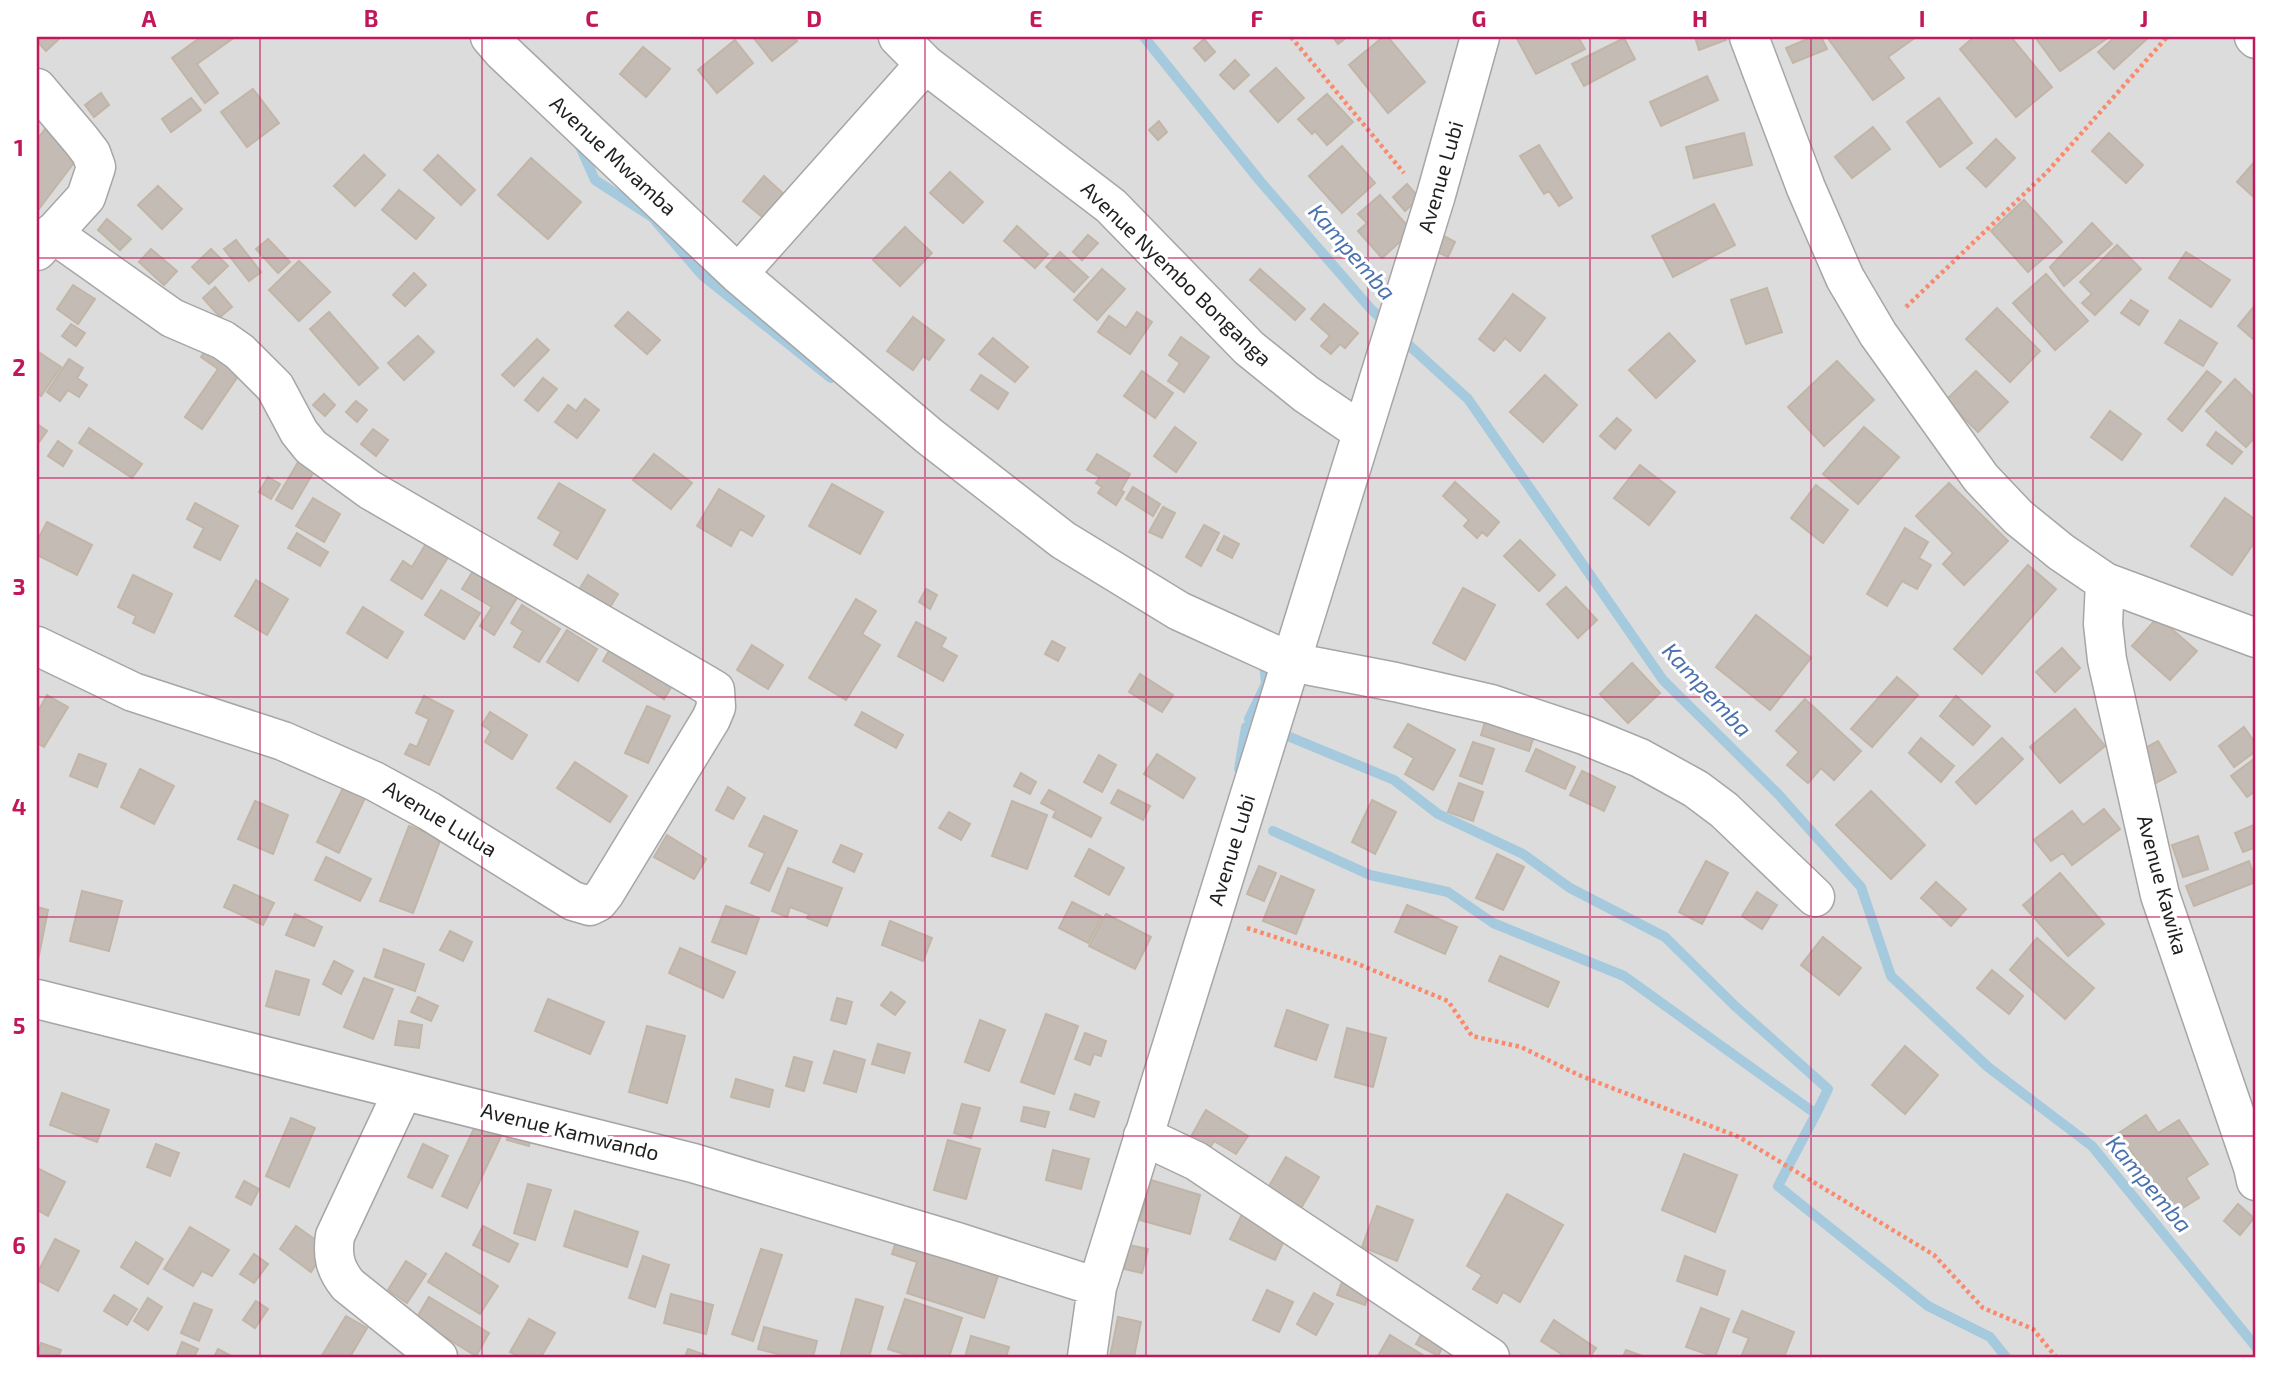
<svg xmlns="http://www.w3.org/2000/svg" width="2293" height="1394" font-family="'Exo 2',sans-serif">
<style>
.residential{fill:#dddcdc}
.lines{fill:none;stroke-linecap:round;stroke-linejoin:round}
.stream{stroke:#a5cadd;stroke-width:10}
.building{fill:#c4bcb4;stroke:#c1b5a7;stroke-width:2}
.minor-casing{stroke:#a6a6a6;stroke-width:41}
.path{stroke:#f98a6c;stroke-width:4.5;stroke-dasharray:3.5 3.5;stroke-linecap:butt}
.minor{stroke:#fff;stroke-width:38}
.grid{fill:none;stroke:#c2185b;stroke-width:2;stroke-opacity:0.55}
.labels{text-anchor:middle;stroke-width:6;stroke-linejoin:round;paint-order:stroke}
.street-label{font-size:21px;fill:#1f1f1f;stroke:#fff}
.water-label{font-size:23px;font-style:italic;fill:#4b72ae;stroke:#fff}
.neatline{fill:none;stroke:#c2185b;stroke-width:2.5}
.grid-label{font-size:23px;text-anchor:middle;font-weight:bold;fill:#c2185b}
</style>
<rect width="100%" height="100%" fill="#efede5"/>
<path class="residential" d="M37 37H2256V1357H37Z"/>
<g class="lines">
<path class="stream" d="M1144 37 1260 181 1370 308 1388 326
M578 142 595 180 652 217 702 275 831 378
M1400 337 1468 399 1663 680 1779 795 1861 887 1891 976 1988 1067 2092 1146 2256 1347
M1249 719 1266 684 1264 663 1261 662
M1290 737 1394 780 1438 814 1523 854 1570 888 1665 937 1735 1006 1828 1089 1816 1114
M1239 769 1246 727
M1273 831 1370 875 1448 892 1493 923 1624 976 1816 1114 1778 1186 1928 1306 1990 1337 2006 1357"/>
</g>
<path class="building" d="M37 37H61L46 51 37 41Z
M201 37H235L197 64 218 93 205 103 172 58Z
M753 37H794L797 41 772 61Z
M1333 37H1347L1338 44Z
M1383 37H1388L1425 82 1388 113 1349 65Z
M1516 37H1578L1585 49 1536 74Z
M1695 37H1725L1726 40 1699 50Z
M1812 37H1821L1827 49 1793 63 1786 48Z
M1827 37H1868L1869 39 1873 37H1916L1888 57 1904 78 1873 100Z
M1974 37H2011L2052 87 2016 117 1960 49Z
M2035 37H2109L2060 71Z
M2115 37H2149L2114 69 2098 52Z
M1624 38 1635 59 1584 86 1572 64Z
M1204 39 1215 52 1205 61 1194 48Z
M735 40 753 63 717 93 698 70Z
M643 47 670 69 646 97 620 74Z
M1235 60 1249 75 1234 89 1220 75Z
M1276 68 1304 98 1278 122 1250 91Z
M1707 76 1718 100 1661 126 1650 102Z
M253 89 279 123 247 147 221 112Z
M101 93 109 105 94 117 85 105Z
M1327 94 1353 122 1327 145 1315 131 1312 134 1298 119Z
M191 98 201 110 171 132 162 119Z
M1939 98 1972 143 1940 167 1907 122Z
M1159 121 1167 132 1158 140 1149 130Z
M1873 127 1890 149 1852 178 1835 157Z
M45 129 79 156 38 210 37 140Z
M1744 133 1752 165 1694 178 1686 147Z
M2109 133 2143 165 2126 183 2092 151Z
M1996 139 2015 158 1986 187 1967 168Z
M1539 145 1572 198 1559 206 1549 191 1544 194 1520 156Z
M1342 146 1375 183 1342 213 1309 176Z
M364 155 385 175 355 206 334 186Z
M438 155 475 190 461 205 424 170Z
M531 158 581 202 548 239 498 195Z
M2256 160V199L2237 182Z
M950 172 983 202 963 223 930 193Z
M764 176 786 196 766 220 743 201Z
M1407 184 1419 198 1405 211 1393 197Z
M158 186 182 209 162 229 138 205Z
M399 190 434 218 416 239 382 210Z
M1380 195 1412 231 1382 258 1358 231 1367 223 1358 214Z
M2024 200 2062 242 2028 272 1991 231Z
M1714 204 1735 245 1673 277 1652 236Z
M107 219 131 239 120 250 98 230Z
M2092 223 2112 244 2064 286 2050 267Z
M1017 226 1048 254 1035 268 1004 241Z
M905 227 932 253 900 286 873 260Z
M1088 235 1098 243 1082 260 1073 252Z
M1442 235 1455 242 1448 257 1435 251Z
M268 239 290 262 278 273 256 249Z
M236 240 261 272 249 281 224 249Z
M2117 245 2141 269 2095 315 2082 303 2092 294 2080 282Z
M151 249 177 271 164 285 139 262Z
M211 249 228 266 209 284 192 267Z
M1060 252 1088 277 1074 292 1046 267Z
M2186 252 2230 280 2211 307 2169 278Z
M299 261 330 292 299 321 269 290Z
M1102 269 1125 289 1097 320 1074 300Z
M1260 269 1305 309 1295 320 1250 280Z
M414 273 426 285 405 306 393 295Z
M2046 274 2088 321 2055 350 2013 303Z
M73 285 95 299 78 324 57 309Z
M215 287 232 307 220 317 203 298Z
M1767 288 1782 332 1746 344 1731 300Z
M1513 294 1545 318 1520 351 1505 338 1494 351 1479 339Z
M2131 300 2148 311 2139 325 2121 313Z
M1324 304 1358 333 1345 348 1340 344 1331 354 1321 346 1330 336 1311 319Z
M2256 304V337L2254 340 2238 326Z
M1997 308 2040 351 2010 382 1966 339Z
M329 312 378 368 359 385 310 329Z
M628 312 660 340 647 354 615 326Z
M1137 312 1152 322 1130 354 1098 332 1109 316 1126 328Z
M913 317 944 340 929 360 923 356 913 370 887 351Z
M2180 320 2217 343 2203 366 2165 343Z
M71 324 85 333 76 346 62 336Z
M1669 333 1695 361 1656 398 1629 370Z
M418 336 434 352 404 380 388 363Z
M1181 337 1209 357 1184 392 1168 381 1180 363 1169 355Z
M993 338 1028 367 1015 382 979 354Z
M537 339 549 350 514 386 502 375Z
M211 342 245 366 202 429 185 417 218 369 201 357Z
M37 351 61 367 41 396 37 394Z
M69 359 83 368 77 378 87 385 79 397 68 390 60 401 47 392Z
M1837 361 1874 400 1824 446 1788 407Z
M1142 371 1173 393 1155 418 1124 396Z
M1976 371 2008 402 1978 432 1946 400Z
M2207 371 2221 382 2182 431 2168 419Z
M981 375 1008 393 998 409 971 390Z
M1545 375 1577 405 1543 442 1510 412Z
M543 378 557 389 538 411 525 400Z
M2235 379 2256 399V436L2246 447 2206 411Z
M324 394 335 405 325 416 313 405Z
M585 399 599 410 577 438 555 422 568 405 576 411Z
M356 401 367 410 357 422 346 412Z
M2110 411 2141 434 2122 460 2091 437Z
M1617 418 1631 430 1615 449 1600 436Z
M37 424 47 431 37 445Z
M1175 427 1196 443 1176 472 1154 456Z
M1864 427 1899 457 1858 504 1823 474Z
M89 428 142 464 132 478 79 443Z
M373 429 388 440 376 456 361 444Z
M2216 432 2242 452 2232 464 2207 445Z
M58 441 72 451 63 466 48 456Z
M654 454 692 483 671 509 633 480Z
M1097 454 1130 474 1121 490 1124 492 1116 505 1098 493 1102 487 1096 483 1100 477 1087 470Z
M301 457 317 466 292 509 276 500Z
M1640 465 1675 492 1649 525 1614 498Z
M268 477 280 484 271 499 259 492Z
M1455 482 1499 522 1487 536 1482 532 1477 538 1464 526 1469 520 1443 496Z
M559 483 605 510 577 559 554 545 561 532 538 518Z
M1949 483 2008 541 1964 585 1943 564 1953 553 1916 516Z
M832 484 883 512 860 554 809 526Z
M1816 485 1848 510 1823 543 1791 518Z
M1133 487 1160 504 1153 516 1126 499Z
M719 489 764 516 752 536 740 529 731 546 697 526Z
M313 498 340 514 324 542 296 526Z
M2225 498 2256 520V540L2232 575 2191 546Z
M195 503 238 526 220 560 194 547 204 528 187 519Z
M1163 507 1175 513 1162 538 1149 532Z
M47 522 92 545 77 575 37 555V541Z
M1204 525 1219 533 1201 566 1186 557Z
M1905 528 1928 542 1919 558 1931 565 1917 589 1902 581 1887 606 1867 594Z
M433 532 455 546 422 599 391 580 403 561 412 567Z
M297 533 328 552 320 566 288 548Z
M1224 536 1239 544 1232 558 1217 550Z
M1520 540 1555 575 1539 591 1504 556Z
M481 558 525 585 494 635 480 626 492 607 462 589Z
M2028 565 2056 589 1982 674 1954 649Z
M133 575 172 594 154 633 133 623 136 616 118 607Z
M588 575 618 594 606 614 576 595Z
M256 580 288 599 267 635 235 616Z
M1566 587 1597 620 1578 638 1547 604Z
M1463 588 1495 605 1465 660 1433 643Z
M926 589 937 595 930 609 919 602Z
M441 590 480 613 464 639 425 615Z
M856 599 876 611 862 634 880 645 846 700 809 678Z
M522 605 560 629 539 662 514 647 523 631 511 623Z
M363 607 403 632 387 658 347 633Z
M1756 615 1811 658 1770 710 1716 667Z
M2158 617 2197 651 2170 680 2132 646Z
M916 622 946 638 941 647 957 656 943 681 898 656Z
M567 630 597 649 578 681 547 662Z
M1052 641 1065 648 1058 661 1045 654Z
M752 645 783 665 768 689 737 670Z
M612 646 673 684 664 699 603 661Z
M2062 648 2080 668 2055 692 2036 672Z
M1632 663 1660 693 1628 723 1600 694Z
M1140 674 1173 695 1162 712 1129 692Z
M1897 677 1918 695 1872 747 1851 729Z
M47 695 68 707 44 747 37 743V713Z
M424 696 453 711 429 765 405 754 410 744 417 747 429 719 416 713Z
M1956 696 1990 726 1973 745 1940 716Z
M1805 699 1861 751 1834 780 1821 768 1808 783 1787 765 1799 752 1776 731Z
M647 706 670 716 648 763 625 753Z
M2075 709 2105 746 2060 783 2030 747Z
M490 712 527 735 512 759 485 742 491 731 482 725Z
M862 712 903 735 896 748 855 725Z
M1487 715 1536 731 1529 751 1481 735Z
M1408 724 1455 750 1433 790 1405 774 1414 758 1394 747Z
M2244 727 2256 744V751L2234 767 2219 746Z
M1921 738 1954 766 1941 782 1909 753Z
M2002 738 2023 759 1976 804 1956 782Z
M2158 741 2176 772 2156 783 2138 752Z
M1473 742 1494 749 1482 784 1460 776Z
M1536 749 1575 767 1565 789 1526 771Z
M79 754 106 764 97 787 70 776Z
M1157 754 1195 778 1183 798 1144 774Z
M1099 755 1116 765 1102 792 1084 782Z
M2254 759 2256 762V791L2247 797 2231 776Z
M575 762 627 796 610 822 557 788Z
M140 769 174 786 154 824 121 807Z
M1582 771 1615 787 1604 811 1570 795Z
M1021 773 1036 782 1030 794 1014 786Z
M1459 783 1483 792 1473 821 1448 812Z
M728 787 745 798 733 819 716 810Z
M343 788 365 798 339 853 317 842Z
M1049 790 1101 818 1091 837 1053 817 1056 811 1041 803Z
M1118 790 1150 806 1143 820 1111 803Z
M1871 791 1925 845 1891 879 1836 825Z
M1372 800 1396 812 1375 854 1352 842Z
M255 801 288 815 273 854 238 839Z
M1012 801 1047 815 1027 869 992 856Z
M2104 809 2120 829 2072 865 2063 853 2051 861 2034 840 2072 811 2083 825Z
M949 812 970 824 961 840 939 828Z
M764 816 797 831 769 891 751 883 765 853 749 846Z
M2256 824V847L2243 852 2235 833Z
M409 826 441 838 413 913 380 901Z
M667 835 706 859 694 879 654 857Z
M2198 836 2208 869 2183 877 2172 845Z
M841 845 862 854 854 872 833 862Z
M1089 849 1124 868 1109 895 1075 876Z
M1497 854 1524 867 1503 910 1476 898Z
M326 857 371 879 360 901 315 880Z
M1706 861 1728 873 1702 924 1679 912Z
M2249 861 2256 882 2194 906 2186 886Z
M1259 866 1276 873 1264 901 1247 894Z
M788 868 842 888 827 926 807 918 809 914 790 907 787 917 772 911Z
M2060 873 2104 924 2068 956 2023 905Z
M1281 876 1314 890 1296 934 1263 921Z
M1936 882 1966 909 1951 926 1921 898Z
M234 885 274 903 263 925 224 907Z
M82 891 122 901 109 951 70 941Z
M1757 892 1777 905 1762 929 1742 916Z
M1072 902 1102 917 1088 943 1059 928Z
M1407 905 1457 927 1445 954 1395 932Z
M726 906 759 918 746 954 712 942Z
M37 907 48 910 37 965Z
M295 914 322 927 314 946 286 935Z
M1106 914 1151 937 1135 969 1089 946Z
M890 921 932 938 923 961 882 945Z
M450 931 472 942 463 961 440 950Z
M1823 937 1861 968 1839 995 1801 965Z
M2037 938 2094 988 2065 1019 2010 970Z
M680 948 735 972 723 998 669 973Z
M384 949 424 964 415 991 375 977Z
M1500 956 1559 982 1548 1007 1489 981Z
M334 961 353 971 341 994 323 984Z
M1992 970 2023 996 2009 1014 1977 988Z
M276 971 309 980 299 1015 266 1006Z
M364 978 393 989 373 1039 344 1027Z
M891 992 905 1002 895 1015 881 1005Z
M418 997 438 1006 431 1021 411 1012Z
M837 998 852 1002 846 1024 831 1020Z
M548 999 604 1022 590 1054 535 1031Z
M1287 1010 1328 1025 1316 1060 1275 1046Z
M1046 1014 1078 1026 1054 1094 1021 1082Z
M980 1020 1005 1030 989 1071 965 1062Z
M399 1021 422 1025 419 1048 395 1045Z
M647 1026 685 1036 667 1103 629 1092Z
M1347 1028 1386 1038 1373 1087 1335 1077Z
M1085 1033 1106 1041 1101 1056 1094 1054 1090 1065 1075 1059Z
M878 1044 910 1053 904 1073 872 1064Z
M1905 1046 1938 1075 1905 1114 1872 1085Z
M834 1051 865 1060 856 1092 824 1083Z
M794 1057 812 1062 804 1091 786 1086Z
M736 1079 773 1090 769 1107 731 1097Z
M62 1093 109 1110 97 1142 50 1125Z
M1075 1094 1099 1102 1094 1117 1070 1109Z
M962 1104 980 1108 971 1138 954 1133Z
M1024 1107 1049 1112 1045 1127 1021 1121Z
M1206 1110 1248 1136 1236 1154 1214 1141 1207 1153 1188 1142Z
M2146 1115 2158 1133 2179 1120 2208 1164 2186 1178 2199 1198 2173 1214 2119 1133Z
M291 1118 315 1128 289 1187 266 1176Z
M479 1118 504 1130 467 1208 442 1196Z
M512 1124 533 1130 529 1146 507 1140Z
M948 1140 980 1149 966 1199 934 1190Z
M156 1144 179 1153 170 1176 147 1167Z
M423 1144 448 1156 432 1188 408 1177Z
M1053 1150 1089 1159 1081 1189 1046 1180Z
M1684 1154 1737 1175 1715 1232 1662 1210Z
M1286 1157 1319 1177 1301 1208 1268 1188Z
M37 1168 65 1182 48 1216 37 1210Z
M1151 1180 1200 1195 1190 1234 1140 1220Z
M244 1181 259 1189 251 1205 236 1197Z
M528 1184 551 1190 535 1240 514 1233Z
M1507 1194 1563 1225 1520 1302 1503 1292 1497 1303 1473 1289 1482 1275 1467 1266Z
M2238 1204 2254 1218 2240 1235 2224 1221Z
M1377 1206 1413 1220 1397 1261 1362 1247Z
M1244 1210 1288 1232 1275 1260 1230 1239Z
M575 1211 638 1232 627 1267 564 1246Z
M296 1226 327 1248 311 1272 280 1249Z
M483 1226 518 1244 509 1262 473 1245Z
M190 1227 229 1250 212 1276 202 1271 193 1286 164 1269Z
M899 1232 980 1258 977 1269 998 1276 984 1318 907 1293 917 1262 892 1254Z
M55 1239 79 1251 58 1291 37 1280V1274Z
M136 1242 163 1259 148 1284 121 1267Z
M1129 1245 1148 1249 1142 1273 1124 1269Z
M761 1249 782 1255 753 1341 732 1334Z
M446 1253 498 1286 480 1314 428 1282Z
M254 1254 268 1264 254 1283 240 1274Z
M643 1256 669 1265 655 1307 629 1298Z
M1685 1256 1725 1271 1717 1295 1677 1281Z
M406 1261 426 1274 407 1303 388 1290Z
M1344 1277 1371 1287 1365 1305 1337 1295Z
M1267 1290 1293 1302 1279 1332 1253 1320Z
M1314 1293 1333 1304 1316 1335 1297 1324Z
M671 1294 713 1305 706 1334 664 1323Z
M114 1295 137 1309 127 1325 104 1311Z
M429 1297 489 1333 476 1356 416 1319Z
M148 1298 162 1307 148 1330 134 1321Z
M856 1299 883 1307 869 1357H840Z
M905 1299 962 1318 949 1357H913L888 1349Z
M256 1301 268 1309 255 1328 243 1320Z
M194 1303 212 1310 199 1341 181 1333Z
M1701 1308 1729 1319 1715 1357 1686 1347Z
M1742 1311 1794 1332 1784 1357H1741L1749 1338 1733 1332Z
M346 1316 367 1328 350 1357H321Z
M1118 1317 1141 1322 1134 1357H1110Z
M529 1319 555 1333 541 1357H520L510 1352Z
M1554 1320 1596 1348 1590 1357H1566L1541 1341Z
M764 1327 817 1341 813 1357H789L758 1349Z
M1422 1333 1444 1344 1438 1356 1416 1344Z
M1390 1335 1426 1357H1380L1378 1356Z
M971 1336 1009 1347 1006 1357H965Z
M182 1342 198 1349 194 1357H176Z
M41 1343 61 1350 58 1357H37Z
M218 1349 233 1357H214Z
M688 1349 711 1357H685Z
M1626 1350 1645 1357H1623Z"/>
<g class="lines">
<g class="minor-casing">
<path id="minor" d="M490 37 502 51 738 274 929 436 1063 540 1179 611 1291 662 1395 682 1491 704 1584 735 1640 758 1696 789 1724 810 1815 897
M898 37 925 64 1111 206 1249 348 1306 394 1362 432
M1749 37 1806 188 1845 278 1878 334 1981 478 2018 517 2061 552 2105 582 2256 638
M2254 37 2256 39
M37 88 81 140 91 153 96 167 86 197 37 251
M738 274 925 64
M2105 582 2103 624 2107 660 2160 895 2253 1167 2256 1181
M37 646 133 692 283 741 374 781 429 811 573 901 590 906 598 902 605 893 711 719 716 707 715 690 705 684 370 490 311 447 299 432 275 387 240 352 223 340 172 318 52 233
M37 999 693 1163 957 1242 1097 1287
M403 1091 335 1236C332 1256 335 1269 348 1285L438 1357
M1143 1136 1196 1161 1490 1357
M1087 1357 1097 1287 1436 195 1480 37"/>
</g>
<path class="path" d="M1291 37 1404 173
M1906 307 2047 172 2167 37
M1247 928 1353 962 1448 1001 1472 1036 1521 1047 1581 1076 1739 1137 1934 1255 1983 1308 2033 1329 2056 1357"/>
<use href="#minor" class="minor"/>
</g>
<path class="grid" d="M260 37V1357M482 37V1357M703 37V1357M925 37V1357M1146 37V1357M1368 37V1357M1590 37V1357M1811 37V1357M2033 37V1357M37 258H2256M37 478H2256M37 697H2256M37 917H2256M37 1136H2256"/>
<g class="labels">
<g class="street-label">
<text transform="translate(613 156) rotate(43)" y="7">Avenue Mwamba</text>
<text transform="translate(1441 177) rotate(-74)" y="7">Avenue Lubi</text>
<text transform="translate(1176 274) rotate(44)" y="7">Avenue Nyembo Bonganga</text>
<text transform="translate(440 819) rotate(31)" y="7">Avenue Lulua</text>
<text transform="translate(1232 850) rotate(-73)" y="7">Avenue Lubi</text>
<text transform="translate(2162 885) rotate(75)" y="7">Avenue Kawika</text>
<text transform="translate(570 1132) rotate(14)" y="7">Avenue Kamwando</text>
</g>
<g class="water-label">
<text transform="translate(1352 252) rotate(49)" y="8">Kampemba</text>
<text transform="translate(1707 690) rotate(47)" y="8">Kampemba</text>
<text transform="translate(2149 1184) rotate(50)" y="8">Kampemba</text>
</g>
</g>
<rect width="2293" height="1394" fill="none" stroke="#ffffff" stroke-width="77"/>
<rect x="38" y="38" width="2216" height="1318" class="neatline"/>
<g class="grid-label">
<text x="149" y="27">A</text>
<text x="371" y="27">B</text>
<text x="592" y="27">C</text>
<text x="814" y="27">D</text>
<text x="1036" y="27">E</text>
<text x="1257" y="27">F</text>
<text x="1479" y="27">G</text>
<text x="1700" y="27">H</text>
<text x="1922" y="27">I</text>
<text x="2144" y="27">J</text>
<text x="19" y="156">1</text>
<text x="19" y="376">2</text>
<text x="19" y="595">3</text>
<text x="19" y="815">4</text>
<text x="19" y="1034">5</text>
<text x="19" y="1254">6</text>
</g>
</svg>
